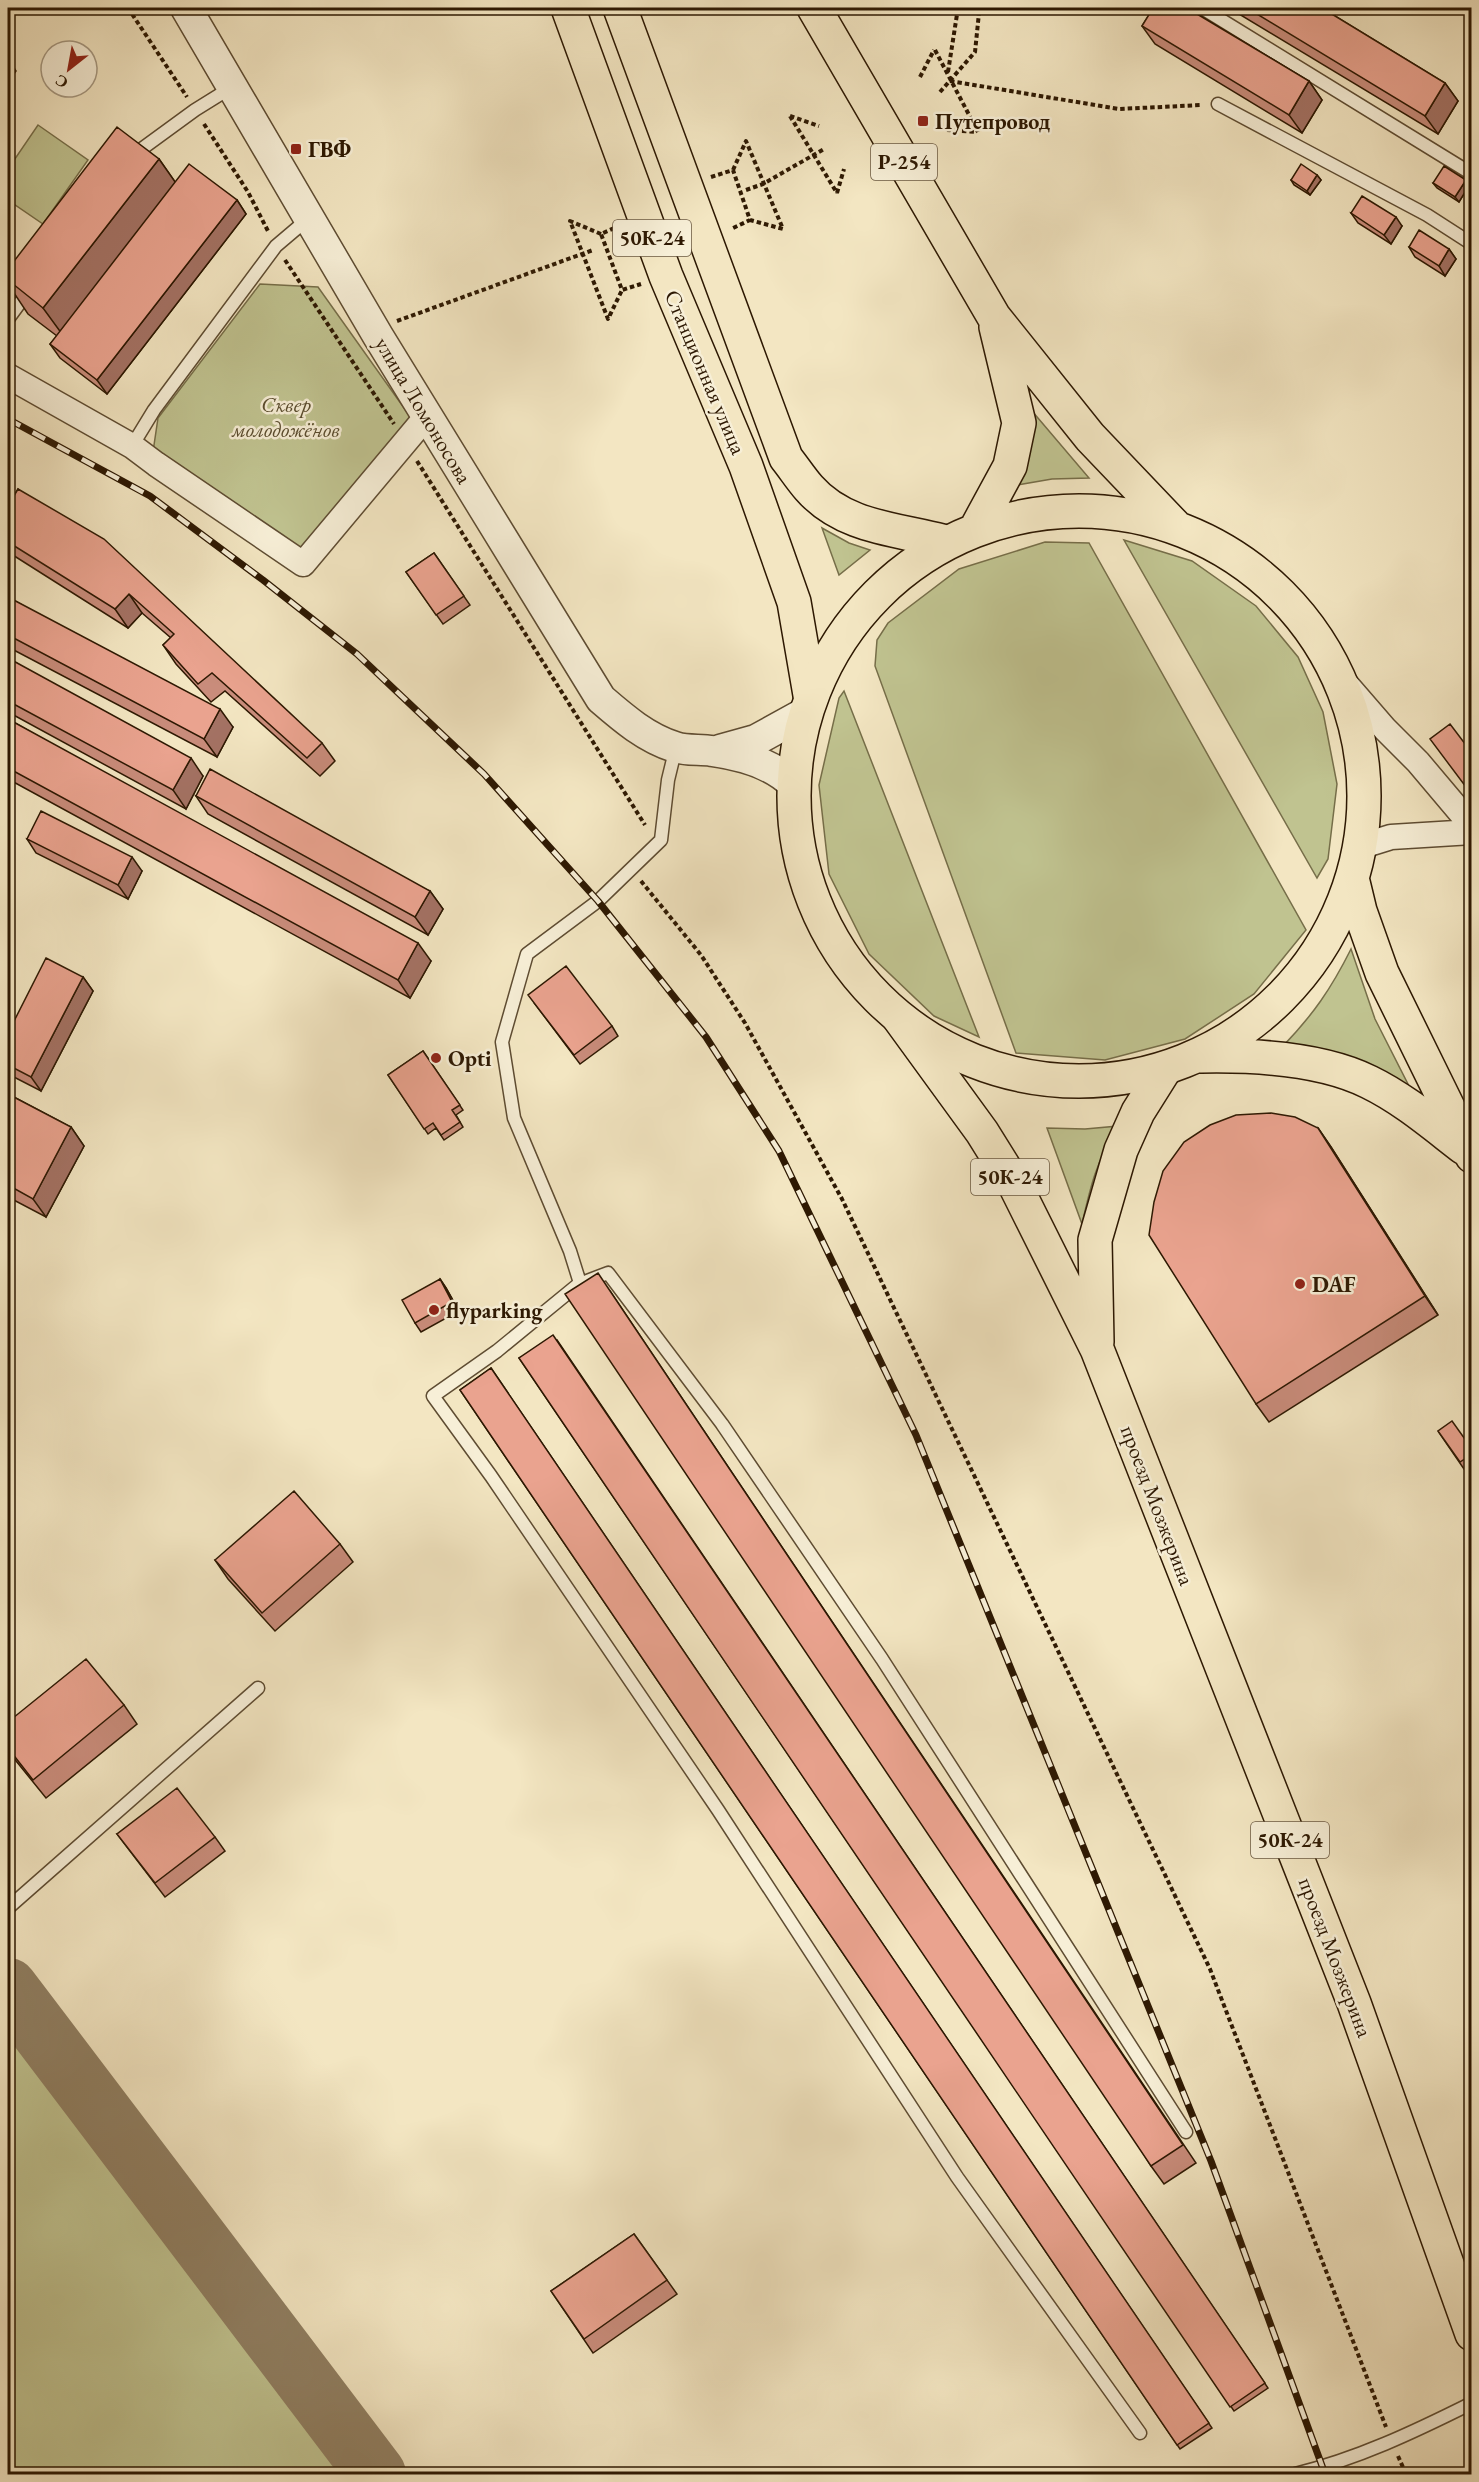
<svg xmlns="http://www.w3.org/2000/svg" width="1479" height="2482" font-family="'EB Garamond',serif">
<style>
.green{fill:#c0c390;stroke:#766e49;stroke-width:1.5}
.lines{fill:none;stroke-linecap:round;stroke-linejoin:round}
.taxiway{stroke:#907f62;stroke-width:60}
.service-casing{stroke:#5e4c32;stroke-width:15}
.minor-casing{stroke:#5e4c32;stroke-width:27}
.tertiary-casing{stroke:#5e4c32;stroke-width:33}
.primary-casing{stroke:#2d1802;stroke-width:36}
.trunk-casing{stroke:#2d1802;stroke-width:36}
.path{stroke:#2d1802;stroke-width:4;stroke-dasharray:4.5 3;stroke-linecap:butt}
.service{stroke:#f7efd7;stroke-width:12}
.minor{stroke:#f7efd7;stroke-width:24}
.tertiary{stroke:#f7efd7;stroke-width:30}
.primary{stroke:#f3e6c2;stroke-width:33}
.trunk{stroke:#f3e6c2;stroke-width:33}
.rail-casing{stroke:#2d1802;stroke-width:7}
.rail{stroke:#f7efd7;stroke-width:4.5;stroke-dasharray:14;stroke-linecap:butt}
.wall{fill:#c98c7b;stroke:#2d1802;stroke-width:1.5}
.shaded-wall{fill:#a47264;stroke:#2d1802;stroke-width:1.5}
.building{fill:#eaa38f;stroke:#2d1802;stroke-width:1.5}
.poi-dot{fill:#8f2418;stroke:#f7efd7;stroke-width:2}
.labels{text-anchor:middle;stroke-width:5;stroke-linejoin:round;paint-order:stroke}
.shield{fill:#f7efd7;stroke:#6a5842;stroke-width:1.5}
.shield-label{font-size:21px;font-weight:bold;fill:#2d1802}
.poi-label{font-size:22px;font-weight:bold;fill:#2d1802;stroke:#f7efd7;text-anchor:start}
.street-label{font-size:22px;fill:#2d1802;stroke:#f7efd7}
.park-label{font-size:22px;font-style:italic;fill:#594b2d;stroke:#f7efd7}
</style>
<rect width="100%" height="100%" fill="#f3e6c2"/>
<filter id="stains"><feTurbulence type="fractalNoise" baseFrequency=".00333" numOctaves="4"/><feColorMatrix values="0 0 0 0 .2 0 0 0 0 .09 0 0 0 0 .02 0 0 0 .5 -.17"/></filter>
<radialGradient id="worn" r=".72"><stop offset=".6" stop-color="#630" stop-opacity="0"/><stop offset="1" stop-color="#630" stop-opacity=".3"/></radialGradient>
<path class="green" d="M38 125 88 160 43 224 8 200V169Z
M260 284 318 287 414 422 302 552 153 452 158 418Z
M1032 411 1089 478 1052 479 1017 485Z
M822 528 849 543 870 550 839 575Z
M1124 540 1192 561 1256 606 1298 657 1323 712 1337 784 1328 859 1317 878Z
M1045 542 1089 543 1306 930 1254 994 1185 1039 1105 1060 1016 1053 875 666 877 640 888 623 959 569Z
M844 691 979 1037 934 1016 869 954 829 874 819 785 839 698Z
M1351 949 1375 1019 1414 1096 1282 1047C1313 1015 1331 989 1351 949Z
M1119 1126C1096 1162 1091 1184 1082 1224L1047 1128 1085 1129Z
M8 2022 348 2474H8Z"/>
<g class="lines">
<path class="taxiway" d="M8 1988 376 2474"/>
<g class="service-casing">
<path id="service" d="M1202 8 1472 174
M1218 104 1427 215 1472 244
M132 156 195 110 232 87
M8 319 30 289
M132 446 154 410 276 246 309 218
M676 747 668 780 661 840 598 901 527 954 502 1042 514 1118 570 1251 580 1283 497 1351 433 1396 491 1476 718 1810 957 2177 1140 2433
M587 1281 608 1273 722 1424 882 1659 1186 2132
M8 1908 258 1688
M1295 2474C1357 2459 1414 2432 1472 2403"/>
</g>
<g class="minor-casing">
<path id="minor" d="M8 376 132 446 156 464 303 564 427 416
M1340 677 1385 729 1418 762 1472 826
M1362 846 1391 837 1472 832"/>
</g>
<g class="tertiary-casing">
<path id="tertiary" d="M186 8 378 336 601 699C623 718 646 738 675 747 686 751 701 749 712 751 741 755 772 763 793 784
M720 750 756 740 805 713"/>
</g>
<g class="primary-casing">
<path id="primary" d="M568 8 666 276 746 466 794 602 810 695
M620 8 786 458C794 468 801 479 809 488 843 527 895 529 942 541
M899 1018 982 1132 1015 1185 1097 1349 1354 2003 1472 2334
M1097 1342 1095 1240 1121 1150 1138 1112 1165 1069"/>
</g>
<g class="trunk-casing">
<path id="trunk" d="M814 8 994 317 1090 437 1174 525
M794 796a285 285 0 1 1 570 0a285 285 0 1 1-570 0Z
M978 525 1010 466 1019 423 996 327
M1353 882 1360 911 1382 973 1472 1156
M1201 1056C1253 1055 1321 1058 1369 1082 1404 1099 1434 1125 1464 1148"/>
</g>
<path class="path" d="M128 8 187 97
M935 50 978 132
M948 72 958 8
M920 77 934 50
M950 81 1119 109 1202 105
M940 92 975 52 979 13 977 8
M790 116 837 193
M790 116 819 126
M204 124 248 192 269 233
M947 130 977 132
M733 170 746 141 783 229 750 220
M711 177 733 170 750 220 731 229
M746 190 763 184 824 149
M837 193 844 169
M621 225 601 234 622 290 641 284
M601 234 570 221 608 319 622 290
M285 260 394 424
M397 321 593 250
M417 461 645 825
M641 881 701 955 745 1023 842 1199 1210 1969 1386 2427
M1398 2456 1406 2474"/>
<use href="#service" class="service"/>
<use href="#minor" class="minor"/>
<use href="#tertiary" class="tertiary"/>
<use href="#primary" class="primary"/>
<use href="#trunk" class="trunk"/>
<g class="rail-casing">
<path id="rail" d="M8 419 150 496 263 580 357 654 484 774 598 901 706 1037 779 1151 916 1435 1211 2161 1325 2474"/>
</g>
<use href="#rail" class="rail"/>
</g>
<path class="wall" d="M1142 8H1187L1309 81 1322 100 1302 133 1155 44 1142 26 1149 15 1146 13Z
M1229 8H1322L1445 83 1458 101 1438 134Z
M159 159 175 182 237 200 246 214 107 394 60 358 50 344 57 336 28 314 8 284V269Z
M1317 175 1321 180 1310 195 1294 185 1291 180Z
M1466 180 1470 184 1459 202 1437 188 1433 183Z
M1351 213 1402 226 1391 244 1358 223Z
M1409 247 1449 249 1456 259 1445 276 1415 257Z
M18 489 322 743 335 761 320 776 225 691 211 702 176 664 163 645 171 638 142 613 128 628 8 552V506Z
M434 553 470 605 443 624 406 572Z
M8 597 233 727 217 757 8 647Z
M8 658 203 776 186 809 8 712Z
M8 719 431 961 410 998 8 779Z
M196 796 430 891 443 909 428 935 208 814Z
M27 839 142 871 128 899 36 853Z
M83 977 93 991 41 1091 8 1074V1033Z
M535 1004 612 1026 618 1036 580 1064Z
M423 1051 463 1110 456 1115 463 1127 444 1140 436 1128 428 1134 388 1075Z
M8 1094 71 1127 84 1146 46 1217 8 1197Z
M1318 1128 1331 1147 1438 1315 1269 1422 1256 1404Z
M440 1279 446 1288 459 1311 421 1332 415 1323Z
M610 1291 1196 2163 1164 2184 1151 2166Z
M557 1340 1268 2388 1234 2411 519 1358Z
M491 1368 1212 2428 1180 2449 460 1390Z
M1438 1431 1472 1449V1468L1466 1472Z
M340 1544 353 1562 275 1631 228 1579 215 1560Z
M124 1705 137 1724 46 1798 8 1751V1722Z
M117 1834 215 1837 225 1851 165 1897Z
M634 2234 677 2294 593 2353 551 2291Z"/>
<path class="shaded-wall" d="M8 58 16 71 8 83Z
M1309 81 1322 100 1302 133 1289 115Z
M1445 83 1458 101 1438 134 1425 116Z
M159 159 185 196 70 345 43 308Z
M1317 175 1321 180 1310 195 1307 191Z
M1466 180 1470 184 1459 202 1455 197Z
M237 200 246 214 107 394 97 380Z
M1396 217 1402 226 1391 244 1384 235Z
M1449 249 1456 259 1445 276 1439 266Z
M129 594 142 613 128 628 115 609Z
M220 709 233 727 217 757 204 739Z
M191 758 203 776 186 809 173 790Z
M132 857 142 871 128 899 118 885Z
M430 891 443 909 428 935 415 917Z
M418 943 431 961 410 998 398 980Z
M83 977 93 991 41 1091 31 1077Z
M71 1127 84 1146 46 1217 33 1199Z
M1318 1128 1331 1147 1438 1315 1425 1296Z
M440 1279 446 1288 459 1311 452 1302Z"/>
<path class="building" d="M1153 8H1187L1309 81 1289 115 1142 26Z
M1247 8H1322L1445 83 1425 116Z
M117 127 159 159 43 308 8 280V269Z
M189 164 237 200 97 380 50 344Z
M1301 164 1317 175 1307 191 1291 180Z
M1444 166 1466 180 1455 197 1433 183Z
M1362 196 1396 217 1384 235 1351 213Z
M1419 230 1449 249 1439 266 1409 247Z
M18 489 104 539 322 743 307 758 212 673 198 684 163 645 174 634 129 594 115 609 8 542V506Z
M434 553 464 596 436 615 406 572Z
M8 597 220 709 204 739 8 635Z
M8 658 191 758 173 790 8 701Z
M8 719 418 943 398 980 8 768Z
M1450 724 1472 753V795L1430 739Z
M210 769 430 891 415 917 196 796Z
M41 811 132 857 118 885 27 839Z
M46 958 83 977 31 1077 8 1065V1033Z
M566 966 612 1026 574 1055 528 995Z
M423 1051 460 1105 452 1110 460 1122 441 1135 433 1123 424 1129 388 1075Z
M8 1094 71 1127 33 1199 8 1185Z
M1271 1113 1295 1117 1318 1128 1425 1296 1256 1404 1149 1235 1154 1202 1163 1171 1184 1142 1210 1125 1236 1115Z
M598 1273 1183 2145 1151 2166 565 1294Z
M440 1279 452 1302 415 1323 402 1300Z
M553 1335 1265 2383 1230 2407 519 1358Z
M491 1368 1209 2423 1177 2445 460 1390Z
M1452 1421 1472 1449V1454L1460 1462 1438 1431Z
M294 1491 340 1544 262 1613 215 1560Z
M86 1659 124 1705 33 1780 8 1748V1722Z
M177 1788 215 1837 155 1883 117 1834Z
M634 2234 667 2280 584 2339 551 2291Z"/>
<g class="poi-dot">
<rect x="917" y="115" width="12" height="12" rx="3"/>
<rect x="290" y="143" width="12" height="12" rx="3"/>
<circle cx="436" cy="1058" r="6"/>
<circle cx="1300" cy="1284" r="6"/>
<circle cx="434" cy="1310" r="6"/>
</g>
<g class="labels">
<g class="shield">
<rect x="871" y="144" width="66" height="36" rx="4.5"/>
<rect x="613" y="220" width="78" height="36" rx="4.5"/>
<rect x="971" y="1159" width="78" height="36" rx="4.5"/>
<rect x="1251" y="1822" width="78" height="36" rx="4.5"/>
</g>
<g class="shield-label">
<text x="904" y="169">Р-254</text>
<text x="652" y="245">50К-24</text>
<text x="1010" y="1184">50К-24</text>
<text x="1290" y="1847">50К-24</text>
</g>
<g class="poi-label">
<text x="935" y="129">Путепровод</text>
<text x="308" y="157">ГВФ</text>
<text x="448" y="1066">Opti</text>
<text x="1312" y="1292">DAF</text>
<text x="446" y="1318">flyparking</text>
</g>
<g class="street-label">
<text transform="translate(706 372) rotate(67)" y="8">Станционная улица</text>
<text transform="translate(424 410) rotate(59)" y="8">улица Ломоносова</text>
<text transform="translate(1158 1505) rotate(69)" y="8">проезд Мозжерина</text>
<text transform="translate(1336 1957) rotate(69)" y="8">проезд Мозжерина</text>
</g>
<g class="park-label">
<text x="286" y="412">Сквер<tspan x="286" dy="25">молодожёнов</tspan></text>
</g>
</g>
<rect width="1479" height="2482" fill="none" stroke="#f3e6c2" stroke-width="30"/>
<rect x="9" y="9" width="1461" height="2464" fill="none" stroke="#2d1802" stroke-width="3"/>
<rect x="15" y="15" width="1449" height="2452" fill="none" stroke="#2d1802" stroke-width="1.5"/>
<g transform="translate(69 69) rotate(211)"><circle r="28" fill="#f7efd7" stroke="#a69982" stroke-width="1.5"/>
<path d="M0-4.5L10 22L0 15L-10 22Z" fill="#8f2418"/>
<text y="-9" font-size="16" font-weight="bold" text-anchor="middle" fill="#2d1802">С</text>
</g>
<rect width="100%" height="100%" filter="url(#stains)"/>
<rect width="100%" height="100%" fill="url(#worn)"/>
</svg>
